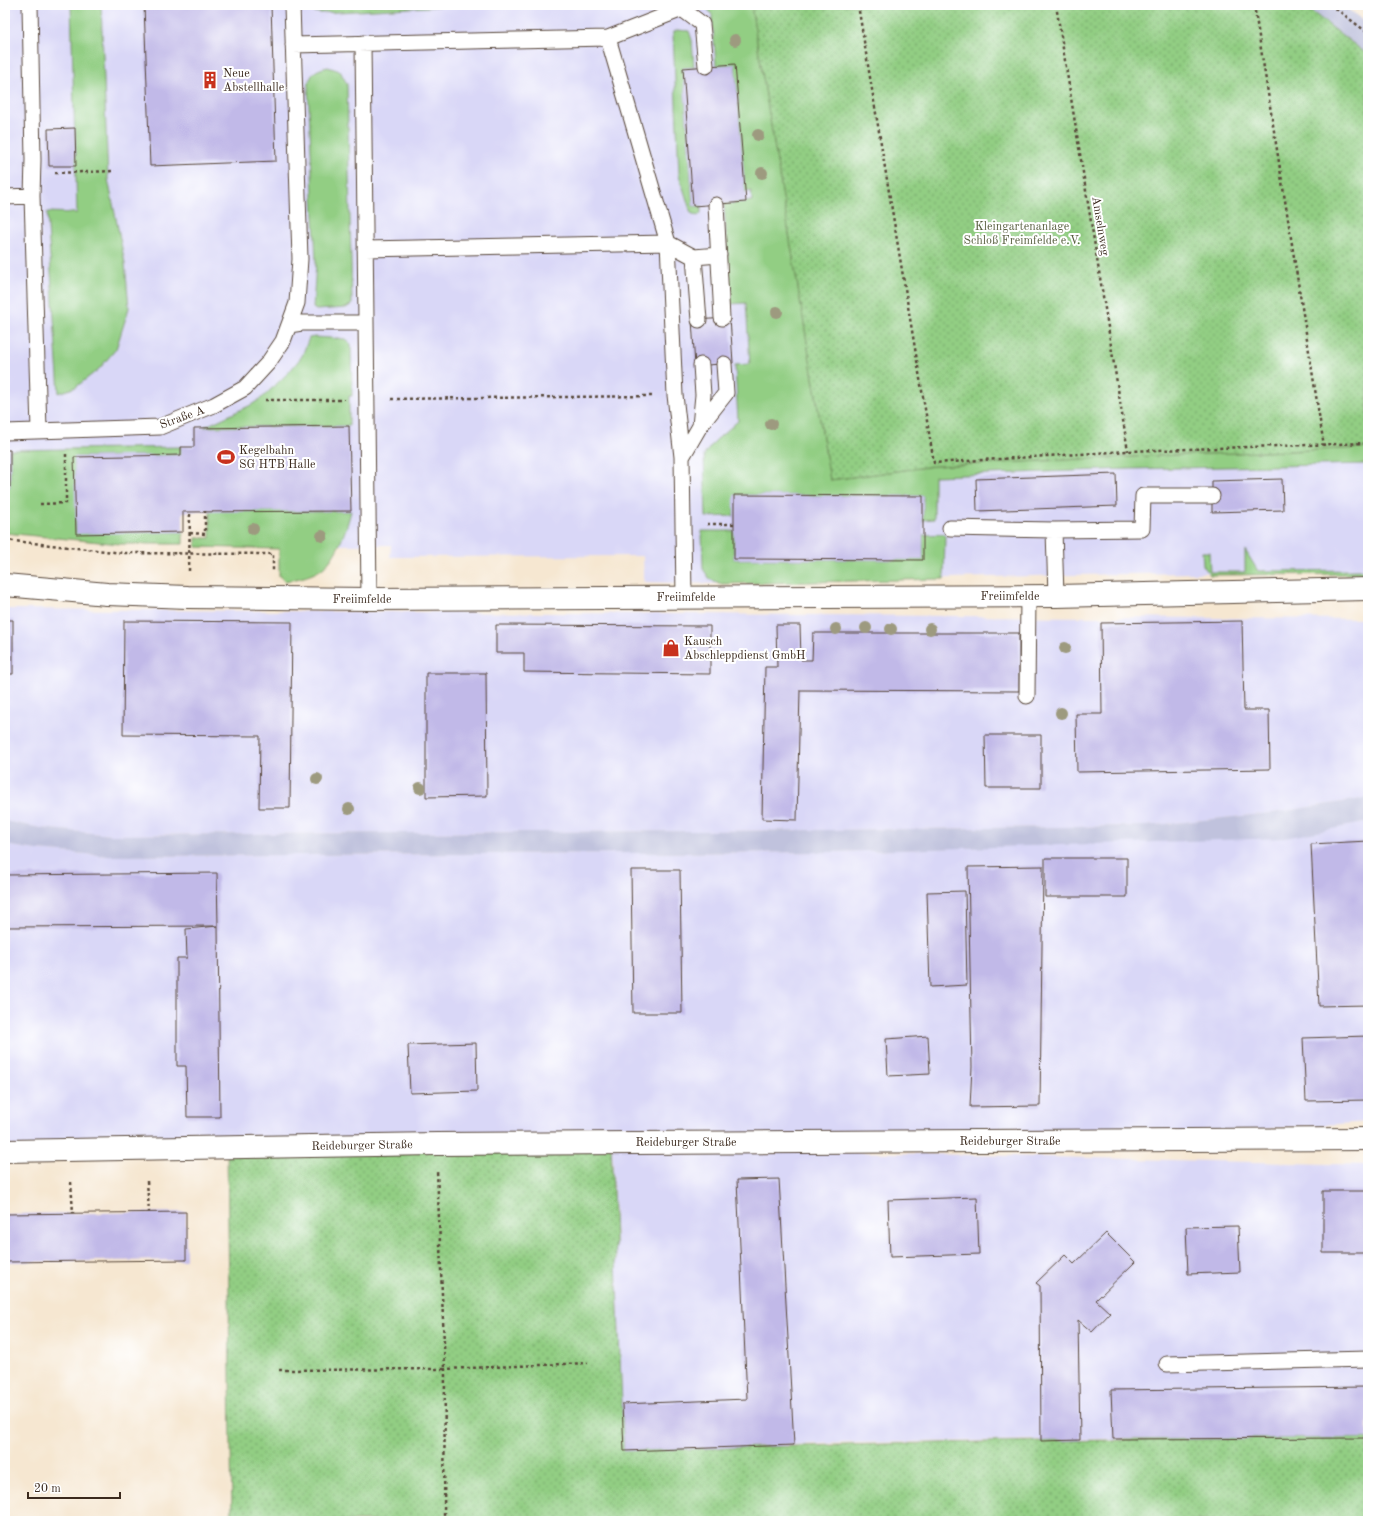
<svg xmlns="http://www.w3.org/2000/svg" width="1373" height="1526" font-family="'Old Standard TT',serif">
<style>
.built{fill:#d9d7f7}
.railway{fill:#c0c2dd}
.grass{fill:#92ce83;stroke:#667c50}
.garden{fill:url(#garden-dots);stroke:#667c50}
.building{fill:#c1b9e8}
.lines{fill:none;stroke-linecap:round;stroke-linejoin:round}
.service-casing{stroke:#574639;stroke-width:17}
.minor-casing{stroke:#574639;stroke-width:24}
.tertiary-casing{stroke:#574639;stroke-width:24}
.path{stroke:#574639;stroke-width:2.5;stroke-dasharray:3 3;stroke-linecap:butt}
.service{stroke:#fff;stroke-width:15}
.minor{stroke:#fff;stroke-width:22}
.tertiary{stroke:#fff;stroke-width:22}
.tree{fill:#9d9a7f}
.labels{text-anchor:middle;stroke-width:4;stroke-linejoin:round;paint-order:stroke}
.poi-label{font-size:12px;fill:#3b2a1e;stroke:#fff;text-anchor:start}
.park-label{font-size:12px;fill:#555b3c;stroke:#fff}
.street-label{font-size:12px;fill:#3b2a1e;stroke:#fff}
</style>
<defs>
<pattern id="garden-dots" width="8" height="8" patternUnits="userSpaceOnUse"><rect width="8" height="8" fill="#92ce83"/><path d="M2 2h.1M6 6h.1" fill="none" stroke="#78a76b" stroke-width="1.8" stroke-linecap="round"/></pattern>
</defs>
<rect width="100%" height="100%" fill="#fff"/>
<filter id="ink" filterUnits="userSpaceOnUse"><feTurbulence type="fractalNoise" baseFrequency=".025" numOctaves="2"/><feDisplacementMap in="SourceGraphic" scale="8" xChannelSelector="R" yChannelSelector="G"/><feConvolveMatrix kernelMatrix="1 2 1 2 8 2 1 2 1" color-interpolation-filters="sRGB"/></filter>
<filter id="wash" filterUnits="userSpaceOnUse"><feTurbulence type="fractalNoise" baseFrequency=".012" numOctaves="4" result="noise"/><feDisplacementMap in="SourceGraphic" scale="16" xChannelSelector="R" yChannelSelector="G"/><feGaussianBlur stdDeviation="0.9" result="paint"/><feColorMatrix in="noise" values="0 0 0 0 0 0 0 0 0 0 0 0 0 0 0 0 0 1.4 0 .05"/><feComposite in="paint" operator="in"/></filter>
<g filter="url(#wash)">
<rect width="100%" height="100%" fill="#f6e7d1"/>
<path class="built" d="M5 5H751L830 480 934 466 1368 448V570L1071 575 721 584 644 582 643 556 390 557 391 545H339L350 511 183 512V544H120L5 533Z
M5 609 1368 619V798L1272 813 1146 826 831 830 111 835 41 828 5 821Z
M1368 822V1122L1162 1136 5 1148V845L37 850 111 856 832 852 1286 837Z
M612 1146 1368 1165V1438L1113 1439 843 1443 624 1451Z"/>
<path class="railway" d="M1303 5H1342L1368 24V55Z
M1368 798V822L1285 838 832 852 111 856 37 850 5 845V821L41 828 111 835 831 830 1146 826 1272 813Z"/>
<path class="grass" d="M71 5H101L108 179 125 263 129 308 116 349 99 369 76 387 59 393 47 212 77 213Z
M308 5H463L320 13 313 12Z
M705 5H751L830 480 934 466 1128 457 1368 448V464L1129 469 934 476V519L923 520V496L735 495 734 516 706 517 704 455 715 441 738 421 735 365 750 364 746 303 731 304 724 204 752 201 751 191 745 192 735 64 716 66 712 15Z
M677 30 689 31 692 40 694 67 683 68 693 206H701V213L698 216 691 213 679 175 673 33Z
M328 67 340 71 347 84 352 304 346 308 316 310 313 308 316 262 308 85C312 72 315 70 328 67Z
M315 337 345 339 351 344 352 396H349V426L204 427 251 405 263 397 290 371 302 356 309 338Z
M181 447V455L75 457 76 533 183 532V544H120L5 533V487H10V450Z
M210 511H351C347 528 337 557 323 568 313 576 297 579 285 581L279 576V549L196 547V538H210Z
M702 531H734V559L923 560V535L945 534 944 579 721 584 710 579 703 569Z
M1245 550 1258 571 1368 570V574L1210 575 1203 565 1202 552H1209L1210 572H1245Z"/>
<path class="garden" d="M751 5H1303L1368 55V448L1128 457 934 466 830 480Z
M611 1144 624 1451C872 1443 1120 1439 1368 1438V1521H232L227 1149Z"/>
<g id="blocks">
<path class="building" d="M144 5H271L276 161 150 166Z
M735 64 746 202 693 206 683 68Z
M5 107H6L8 169H5Z
M75 128 76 166H49L48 129Z
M730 318 733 363 695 366 692 320Z
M349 426 351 511 183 512V532L76 534 74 457 181 455V447H194V428Z
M5 450H10V487H5Z
M1116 474 1117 506 977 511 976 479Z
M1282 479 1283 510 1212 512V481Z
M734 495 923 496V560L734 559Z
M5 620H13V674H5Z
M124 621 292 622 290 808H259L260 736 123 735Z
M1242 621 1244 710H1269L1270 769 1077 772 1076 714H1102L1101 623Z
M496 625 710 626V674L524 672V653H496Z
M776 625H800L801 660H812L813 633H1019V691L800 690 797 820 762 819 765 667H777Z
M426 673H486L487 796 426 797Z
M985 735H1041V788H986Z
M1368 841V1005L1319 1006 1311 844Z
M1045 858H1127V897H1045Z
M1043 866 1040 1106 970 1107 972 1067 968 867Z
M631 870H680L682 1013H633Z
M217 873 218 926 5 927V875Z
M965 891 967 985 930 987 927 892Z
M218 926 220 1117H187L186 1066H177V958H187L186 929Z
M928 1036 930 1074 888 1076 886 1039Z
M1368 1036V1100L1306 1101 1303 1038Z
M476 1043 477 1091 410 1093 408 1045Z
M779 1179 794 1445 624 1451 622 1404 747 1399 737 1180Z
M1323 1191H1368V1253H1323Z
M977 1197 979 1254 890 1257 888 1200Z
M186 1212V1260L5 1262V1214Z
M1238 1226 1240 1272 1188 1274 1186 1227Z
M1106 1233 1135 1262 1096 1300 1110 1313 1092 1332 1078 1320 1080 1440 1041 1441 1040 1286 1036 1283 1065 1255 1074 1264Z
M1368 1387V1438L1113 1439 1111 1390Z"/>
</g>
</g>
<g filter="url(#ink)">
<use href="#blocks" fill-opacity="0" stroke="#574639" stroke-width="1"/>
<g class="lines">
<g class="service-casing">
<path id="service" d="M30 5 33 160 32 196 39 430
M608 38 668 243 675 395 682 457 684 597
M363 43 369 599
M293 45 608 38 682 9 702 24 706 66
M5 197 32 196
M716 205 722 318
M365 249 668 243 694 257 719 255
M694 257 699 320
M289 325 302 323H366
M700 426 703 395 701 365
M5 432 160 427 214 405 245 388 268 363 283 341 297 303 300 259 292 5
M682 457 700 426 726 393 724 364
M950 528 1054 530 1142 529 1143 496H1212
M1054 530 1056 596
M1027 696 1028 596
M1167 1364 1368 1359"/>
</g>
<g class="minor-casing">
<path id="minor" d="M5 585 107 594 188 597 369 599 1056 596 1368 589"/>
</g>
<g class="tertiary-casing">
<path id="tertiary" d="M5 1151 437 1144 1368 1139"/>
</g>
<path class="path" d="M858 5 934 463 1128 451 1368 443
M1056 5 1128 451
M1254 5 1324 446
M1331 5 1368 33
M55 173 115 171
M391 399 652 396
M265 400H344
M40 504 66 503V454
M707 524H734
M190 533 205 534V511
M5 540 123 553 273 554V571
M189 571 190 512
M147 1181 149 1212
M71 1182 73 1213
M279 1370 445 1369 437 1170
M444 1521 445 1369 588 1363"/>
<use href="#service" class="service"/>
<use href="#minor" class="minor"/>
<use href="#tertiary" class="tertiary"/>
</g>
<g class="tree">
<circle cx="735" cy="40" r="6"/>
<circle cx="758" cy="135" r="6"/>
<circle cx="762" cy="173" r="6"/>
<circle cx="777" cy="312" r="6"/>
<circle cx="771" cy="424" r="6"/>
<circle cx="253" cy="529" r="6"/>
<circle cx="322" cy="536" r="6"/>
<circle cx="866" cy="628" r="6"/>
<circle cx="836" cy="629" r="6"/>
<circle cx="891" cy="629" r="6"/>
<circle cx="930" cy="629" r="6"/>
<circle cx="1065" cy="648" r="6"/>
<circle cx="1061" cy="713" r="6"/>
<circle cx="317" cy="779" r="6"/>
<circle cx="420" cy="788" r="6"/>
<circle cx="349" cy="809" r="6"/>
</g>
</g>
<defs>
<g id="building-bare" transform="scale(1.38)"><path d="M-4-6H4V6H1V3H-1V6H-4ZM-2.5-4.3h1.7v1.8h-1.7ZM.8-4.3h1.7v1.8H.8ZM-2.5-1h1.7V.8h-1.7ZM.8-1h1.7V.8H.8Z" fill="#c8321e" stroke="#fff" stroke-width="2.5" paint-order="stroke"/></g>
<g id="stadium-bare" transform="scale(1.38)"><path d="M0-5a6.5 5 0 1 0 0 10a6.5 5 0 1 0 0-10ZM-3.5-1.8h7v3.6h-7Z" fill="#c8321e" stroke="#fff" stroke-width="2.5" paint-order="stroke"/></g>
<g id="shop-bare" transform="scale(1.38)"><path d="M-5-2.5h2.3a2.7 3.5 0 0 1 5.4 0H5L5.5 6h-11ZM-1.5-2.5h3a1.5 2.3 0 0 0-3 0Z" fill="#c8321e" stroke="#fff" stroke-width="2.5" paint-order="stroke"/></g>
</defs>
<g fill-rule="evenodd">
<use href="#building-bare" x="210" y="80"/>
<use href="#stadium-bare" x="226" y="457"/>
<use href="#shop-bare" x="671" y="648"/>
</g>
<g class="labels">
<g class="poi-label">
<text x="223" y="77">Neue<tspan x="223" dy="14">Abstellhalle</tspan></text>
<text x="239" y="454">Kegelbahn<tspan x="239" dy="14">SG HTB Halle</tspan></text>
<text x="684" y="645">Kausch<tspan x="684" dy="14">Abschleppdienst GmbH</tspan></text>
</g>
<g class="park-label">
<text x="1022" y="230">Kleingartenanlage<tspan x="1022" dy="14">Schloß Freimfelde e.V.</tspan></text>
</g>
<g class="street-label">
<text transform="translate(1101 226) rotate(81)" y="4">Amselnweg</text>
<text transform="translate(182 417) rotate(-20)" y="4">Straße A</text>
<text x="1010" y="600">Freiimfelde</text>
<text x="686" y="601">Freiimfelde</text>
<text x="362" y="603">Freiimfelde</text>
<text x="1010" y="1145">Reideburger Straße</text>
<text x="686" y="1146">Reideburger Straße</text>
<text transform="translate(362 1145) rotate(-1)" y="4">Reideburger Straße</text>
</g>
</g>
<rect width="1373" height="1526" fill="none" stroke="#fff" stroke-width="20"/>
<path d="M28 1492v6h92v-6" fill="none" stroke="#3b2a1e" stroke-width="2"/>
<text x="34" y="1492" font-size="12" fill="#3b2a1e" stroke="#ffffff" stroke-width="3" paint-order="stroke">20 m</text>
</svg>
